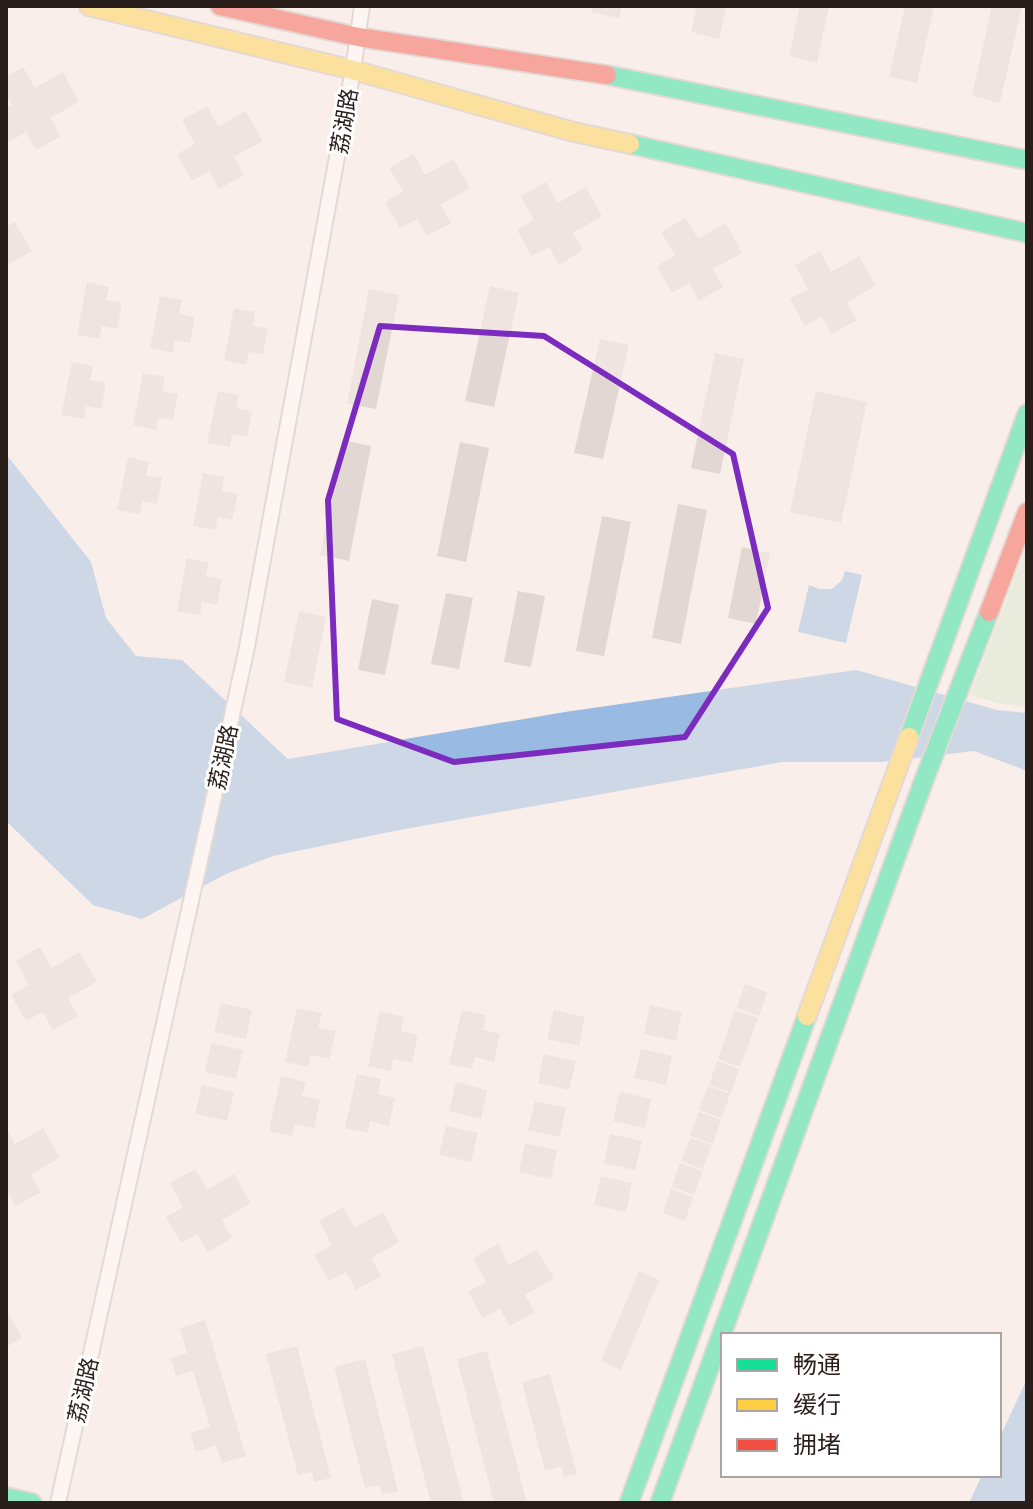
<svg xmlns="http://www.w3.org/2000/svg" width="1033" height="1509" font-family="Poppins,'Noto Sans SC',sans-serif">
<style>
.green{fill:#d6e8ce}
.water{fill:#98bae3}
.building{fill:#e3d7d3}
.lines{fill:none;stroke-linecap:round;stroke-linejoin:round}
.street-casing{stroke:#c9beba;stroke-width:18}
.fast-casing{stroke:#c9beba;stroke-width:22}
.slow-casing{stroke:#c9beba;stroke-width:22}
.jam-casing{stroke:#c9beba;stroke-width:22}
.street{stroke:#fefcfc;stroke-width:14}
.fast{stroke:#16e098;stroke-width:18}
.slow{stroke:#ffcf43;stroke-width:18}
.jam{stroke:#f24e42;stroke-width:18}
.marked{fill:none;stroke:#7b2cbf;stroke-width:6;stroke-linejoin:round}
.labels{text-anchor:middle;stroke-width:6;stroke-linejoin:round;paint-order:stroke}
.street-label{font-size:22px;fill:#2a1e1a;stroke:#fff}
</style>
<rect width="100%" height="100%" fill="#f9eee9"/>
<path class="green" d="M1027 546V707L1001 704 970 695Z"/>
<path class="water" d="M6 454 91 562 106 618 136 656 182 660 288 759 565 712 856 670 997 710 1027 713V771L974 751 881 762H782L394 831 273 856 226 874 142 919 93 905 6 821Z
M845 571 862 575 846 643 798 632 809 585 819 589H832L842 580Z
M1027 1379V1503H969L982 1475H999V1439Z"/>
<path class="building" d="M592 6H622L619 18 591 12Z
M697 6H726L719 39 691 32Z
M800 6H829L817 63 789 56Z
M905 6H934L917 83 889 77Z
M992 6H1022L1000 103 972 96Z
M23 67 35 88 63 72 79 102 50 118 61 136 36 150 26 132 9 142 6 136V108L12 105 6 95V77Z
M207 106 218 127 246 111 263 141 234 157 244 175 219 189 209 171 192 181 177 154 195 144 182 120Z
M414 154 425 175 453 159 470 188 441 205 451 223 427 236 417 219 400 228 385 202 403 191 389 168Z
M546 182 558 203 586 187 602 216 573 233 583 250 559 265 549 247 532 256 517 230 534 220 521 196Z
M686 218 698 239 726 223 742 253 713 269 723 287 699 301 689 283 672 293 657 266 675 255 661 232Z
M15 222 32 251 6 266V227Z
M820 251 831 272 859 256 876 286 847 302 857 320 832 334 822 316 805 326 790 299 808 289 795 265Z
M87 282 109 287 106 300 122 303 117 329 102 326 99 339 77 335Z
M490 286 519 293 494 407 465 401Z
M369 289 399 295 376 409 347 404Z
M160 296 182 300 179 314 195 317 190 343 175 340 173 353 150 348Z
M234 308 255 312 253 326 268 329 263 354 249 352 246 365 224 360Z
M600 339 629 345 603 459 574 453Z
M715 353 744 359 720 474 691 468Z
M72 362 93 366 90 380 106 383 101 409 86 406 84 419 61 415Z
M143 373 165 377 162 391 178 394 173 420 158 417 156 430 133 425Z
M218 391 239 395 236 408 252 412 247 437 232 434 230 447 207 443Z
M816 391 867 402 841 523 790 512Z
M342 440 371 446 349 561 320 555Z
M460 442 489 448 466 562 437 556Z
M128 457 149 462 146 475 162 478 157 504 142 501 140 514 117 510Z
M203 473 224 477 222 491 238 494 232 520 218 517 215 530 193 526Z
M678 504 707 510 681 644 652 638Z
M602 516 631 522 604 656 576 651Z
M742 547 770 553 756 624 728 618Z
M187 558 209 563 206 576 222 579 217 605 202 602 200 615 177 611Z
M518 591 545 596 531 667 504 662Z
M446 593 473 598 459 669 431 664Z
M372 599 399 605 385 675 358 670Z
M299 611 326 617 312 688 284 682Z
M40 947 52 968 80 952 97 982 68 998 78 1016 53 1030 43 1012 26 1021 11 995 29 985 16 961Z
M745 984 767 992 759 1016 737 1008Z
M221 1003 252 1010 246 1039 214 1032Z
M650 1005 682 1012 676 1041 644 1034Z
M297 1008 322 1013 318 1028 336 1031 329 1059 311 1055 308 1067 285 1062Z
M462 1010 486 1015 483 1030 500 1034 494 1062 475 1057 472 1069 449 1064Z
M554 1010 585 1017 579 1046 547 1039Z
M735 1010 758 1018 740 1067 718 1059Z
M380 1011 404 1017 401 1031 418 1035 412 1063 393 1059 391 1071 368 1066Z
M211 1043 243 1050 236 1079 205 1072Z
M641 1049 672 1056 666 1085 634 1078Z
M544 1054 576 1061 569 1090 538 1083Z
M717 1061 739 1069 731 1093 709 1085Z
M357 1074 381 1079 378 1094 395 1098 389 1126 370 1121 368 1133 345 1128Z
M281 1076 306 1082 302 1096 320 1100 314 1128 295 1124 292 1136 269 1131Z
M456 1082 487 1090 481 1119 449 1111Z
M202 1085 234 1092 227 1121 195 1114Z
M708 1086 730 1094 722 1118 699 1110Z
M620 1092 651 1099 645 1128 613 1121Z
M535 1101 566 1108 560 1137 528 1130Z
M699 1112 721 1120 713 1144 690 1136Z
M446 1126 478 1133 471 1162 439 1155Z
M6 1128 15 1144 43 1128 60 1158 31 1174 41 1192 16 1206 6 1188Z
M610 1134 642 1141 635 1170 604 1163Z
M690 1138 712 1145 703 1169 681 1161Z
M525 1143 557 1150 551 1179 519 1172Z
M680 1163 702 1171 694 1195 672 1187Z
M195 1169 207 1190 234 1174 251 1203 222 1220 232 1238 208 1252 197 1234 181 1243 166 1217 183 1207 170 1183Z
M601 1176 632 1183 626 1212 594 1205Z
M671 1189 693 1197 685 1221 663 1213Z
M343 1207 355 1228 383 1212 399 1242 371 1258 381 1276 356 1290 346 1272 329 1281 314 1255 332 1245 319 1221Z
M498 1244 509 1265 537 1249 554 1278 525 1295 535 1312 510 1326 500 1309 483 1318 468 1292 486 1282 473 1258Z
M639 1271 659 1280 621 1370 601 1361Z
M6 1309 22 1338 6 1347Z
M205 1320 246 1456 222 1463 216 1445 196 1452 190 1433 210 1427 193 1371 176 1376 171 1358 187 1353 180 1328Z
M297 1346 331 1478 314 1482 312 1472 298 1475 266 1354Z
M423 1346 464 1503H431L392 1354Z
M487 1351 527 1503H494L457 1359Z
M365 1359 398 1491 382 1495 379 1485 365 1488 334 1367Z
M550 1374 577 1474 564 1477 561 1466 545 1471 522 1382Z"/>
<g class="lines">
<g class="street-casing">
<path id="street" d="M58 1503 246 652 353 70 362 6"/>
</g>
<g class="fast-casing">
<path id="fast" d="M607 75 1027 160
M630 144 1027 233
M909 737 1027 414
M6 1497 32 1503
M629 1503 807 1016
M660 1503 924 780 989 612"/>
</g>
<g class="slow-casing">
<path id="slow" d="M89 6 353 70 574 132 630 144
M807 1016 909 737"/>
</g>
<g class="jam-casing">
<path id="jam" d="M220 6 358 37 607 75
M989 612 1027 512"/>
</g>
<use href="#street" class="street"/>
<use href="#fast" class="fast"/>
<use href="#slow" class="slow"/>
<use href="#jam" class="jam"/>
</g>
<path d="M0 0H1033V1509H0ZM380 326 544 336 733 454 768 608 685 737 454 762 337 719 328 500Z" fill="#f9eee9" fill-opacity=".55" fill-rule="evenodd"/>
<path class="marked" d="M380 326 544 336 733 454 768 608 685 737 454 762 337 719 328 500Z"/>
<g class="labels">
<g class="street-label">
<text transform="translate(344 121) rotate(-80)" y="8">荔湖路</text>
<text transform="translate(223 757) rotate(-78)" y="8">荔湖路</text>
<text transform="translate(83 1390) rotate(-77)" y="8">荔湖路</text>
</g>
</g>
<rect width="1033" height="1509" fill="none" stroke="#2a1e1a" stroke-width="16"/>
<rect x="721" y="1333" width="280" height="144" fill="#ffffff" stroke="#aaa5a3" stroke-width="2"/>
<rect x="737" y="1359" width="40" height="12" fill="#16e098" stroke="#aaa5a3" stroke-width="2"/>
<text x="793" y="1373" font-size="24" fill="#2a1e1a">畅通</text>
<rect x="737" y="1399" width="40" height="12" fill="#ffcf43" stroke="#aaa5a3" stroke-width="2"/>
<text x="793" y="1413" font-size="24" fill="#2a1e1a">缓行</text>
<rect x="737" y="1439" width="40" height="12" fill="#f24e42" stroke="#aaa5a3" stroke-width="2"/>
<text x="793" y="1453" font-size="24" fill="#2a1e1a">拥堵</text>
</svg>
